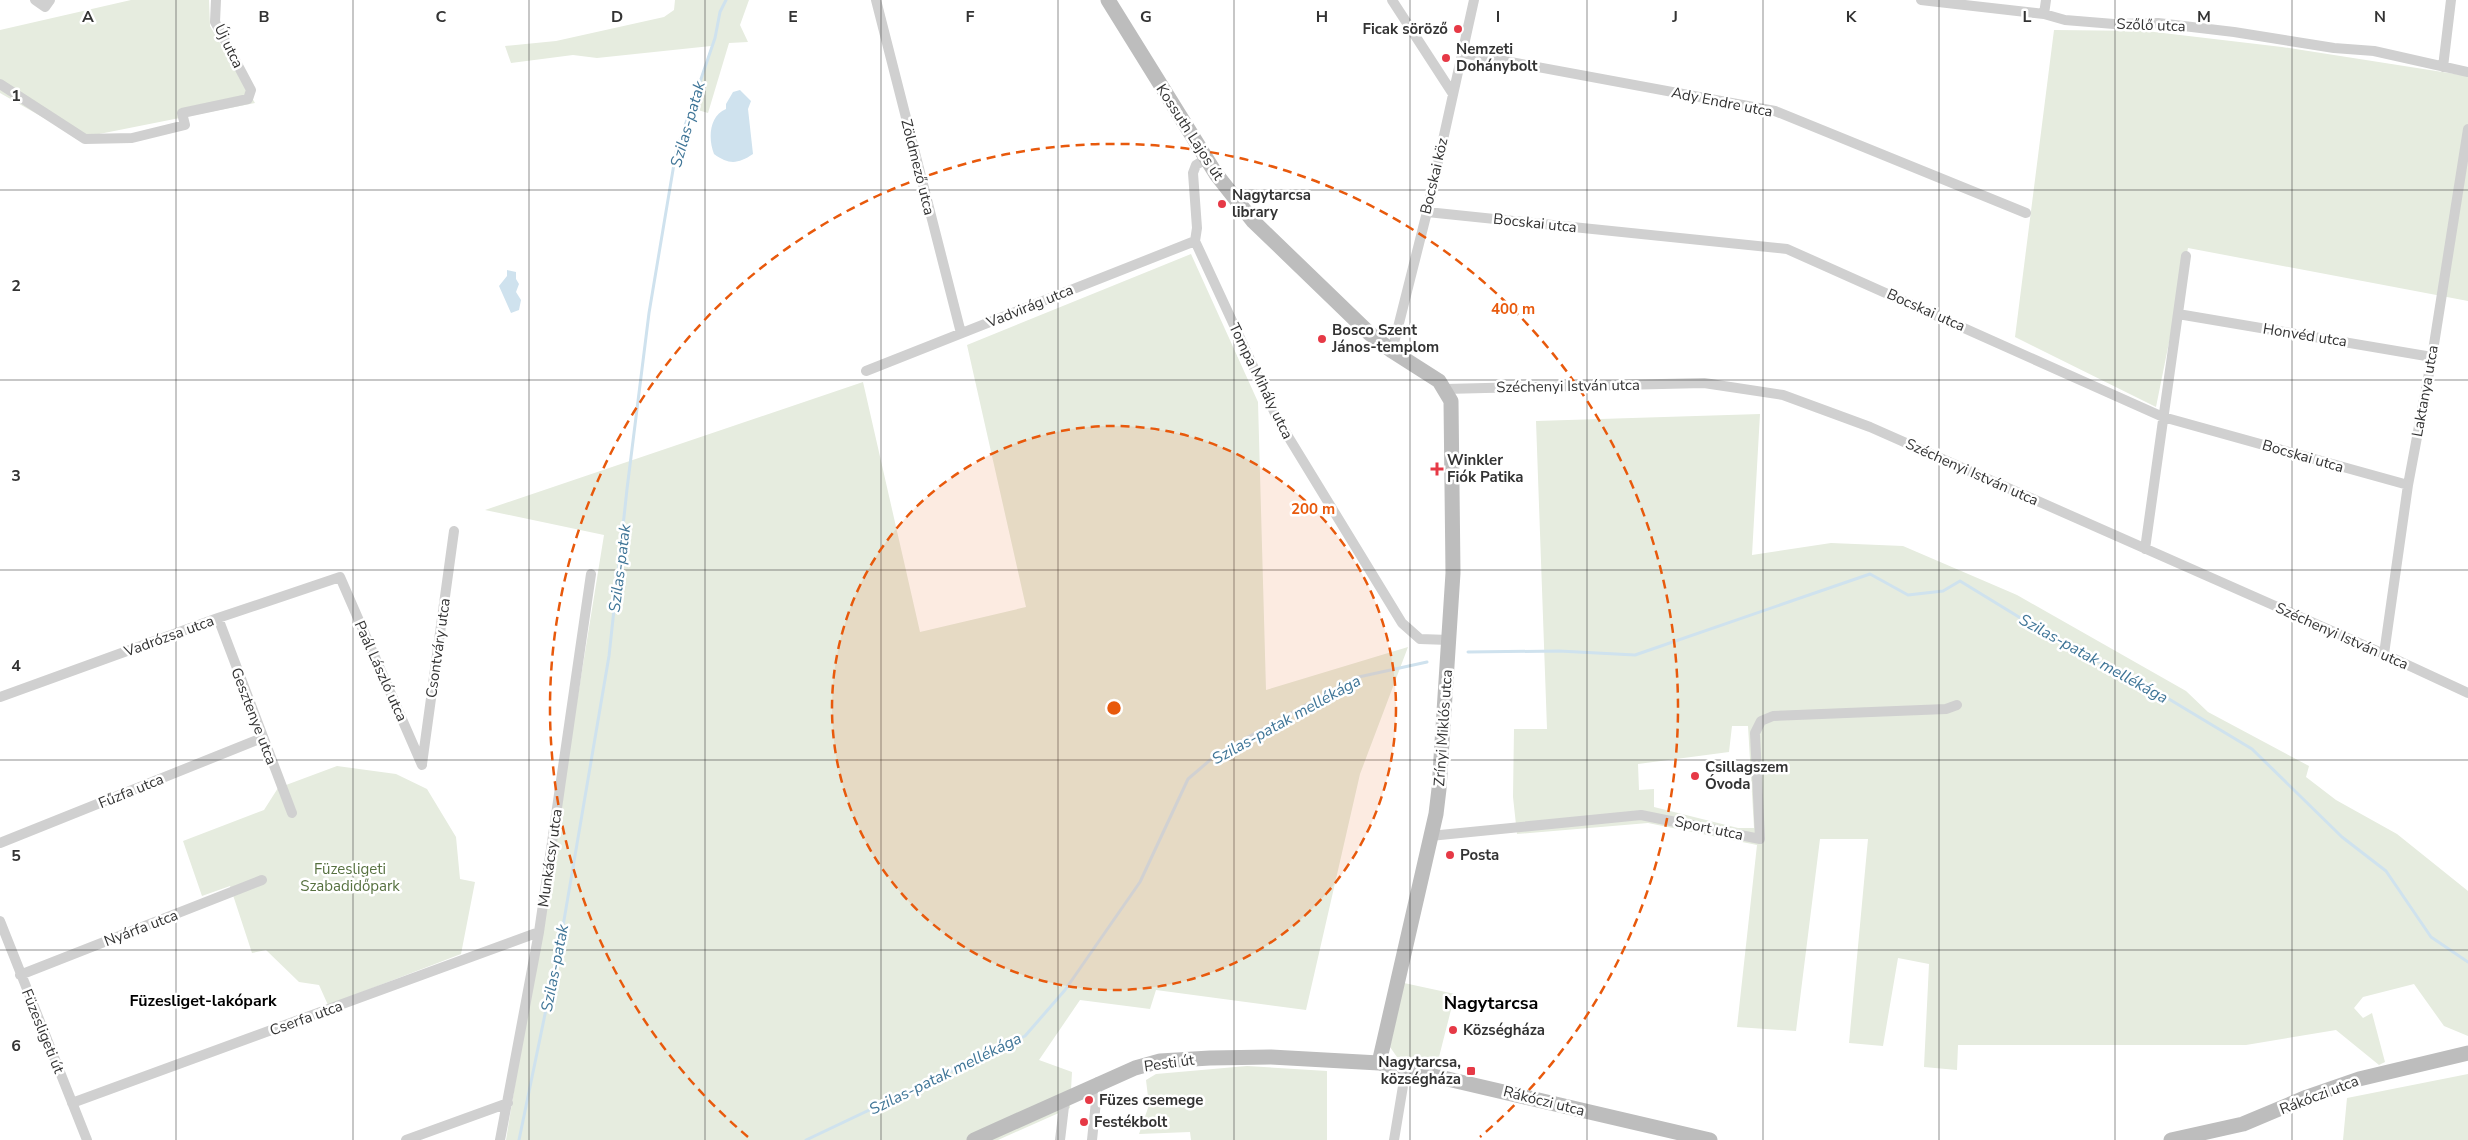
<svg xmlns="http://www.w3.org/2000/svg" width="2468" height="1140" font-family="'Nunito Sans',sans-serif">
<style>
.green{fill:#e6ecdf;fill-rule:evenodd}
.water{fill:#cfe2ee}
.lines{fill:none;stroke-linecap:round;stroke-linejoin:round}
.stream{stroke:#cfe2ee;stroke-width:3}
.street{stroke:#d0d0d0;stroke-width:10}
.secondary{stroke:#bdbdbd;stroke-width:15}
.grid{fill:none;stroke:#333;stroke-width:1;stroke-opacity:0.55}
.ring{fill:none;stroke:#e8590c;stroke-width:2.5;stroke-dasharray:9 6}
.poi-dot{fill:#e63946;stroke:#fff;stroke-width:2}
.labels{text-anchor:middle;stroke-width:5;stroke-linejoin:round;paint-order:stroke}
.street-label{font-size:15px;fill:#333;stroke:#fff}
.poi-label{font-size:15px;font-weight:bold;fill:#333;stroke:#fff;text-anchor:start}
.park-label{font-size:15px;fill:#56703f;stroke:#fff}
.water-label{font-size:16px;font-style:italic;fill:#3f7597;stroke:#fff}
.neighbourhood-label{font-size:16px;font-weight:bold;fill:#000;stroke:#fff}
.quarter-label{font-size:18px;font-weight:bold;fill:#000;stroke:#fff}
.grid-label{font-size:16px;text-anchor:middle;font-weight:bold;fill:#333;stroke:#fff;stroke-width:5;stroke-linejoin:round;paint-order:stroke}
.centre{fill:#e8590c;stroke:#fff;stroke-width:2.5}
.ring-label{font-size:15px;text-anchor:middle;font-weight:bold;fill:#e8590c;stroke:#fff;stroke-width:5;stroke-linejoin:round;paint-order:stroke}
</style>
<rect width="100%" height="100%" fill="#fff"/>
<path class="green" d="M131 0H209L210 26 255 103 79 138 0 93V30Z
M675 0H749L740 25 748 42 729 43 708 113 691 108 711 46 597 58 573 55 511 63 505 46 556 41 664 17 674 10Z
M2054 30 2146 31 2282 47 2468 76V301L2188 248 2156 407 2015 337Z
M1191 254 1258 402 1266 690 1408 647 1360 774 1306 1010 1156 990 1150 1009 1080 1000 1039 1060 1072 1072 1070 1108 998 1140H506L604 535 485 510 863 382 920 632 1026 607 967 345Z
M1760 414 1752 555 1831 543 1903 546 2017 595 2186 691 2208 712 2309 766 2306 777 2336 800 2397 834 2468 891V1036L2444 1026 2414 984 2363 997 2354 1008 2363 1018 2372 1013 2385 1062 2379 1065 2336 1030 2246 1045H1958L1957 1070 1924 1067 1929 964 1898 958 1883 1046 1849 1043 1868 839H1820L1796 1031 1737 1027 1757 845 1648 823 1517 834 1513 797 1514 729H1547L1536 421ZM1732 726H1748L1754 828H1738L1654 807V789L1639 790 1638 764 1729 752Z
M337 766 396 774 427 789 456 837 460 879 475 882 461 954 328 1005 319 985 299 982 266 950 252 953 230 886 202 896 183 841 264 810 278 788Z
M1404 983 1455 994 1439 1057 1434 1066 1397 1057 1390 1047Z
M1247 1066 1327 1071V1140H1191L1190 1132 1139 1134 1149 1105 1146 1080 1156 1074Z
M2468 1074V1140H2343L2347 1098Z"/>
<path class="water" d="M740 90 751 101 748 109 753 154C738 164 729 165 714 154 708 139 709 116 726 109V104L733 92Z
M507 270 516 272V279L519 284 516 292 521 300 519 310 511 313 499 286 507 276Z"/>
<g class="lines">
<path class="stream" d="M1468 652 1559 651 1635 655 1870 574 1908 595 1943 591 1960 581 2076 652 2124 672 2252 749 2342 837 2386 871 2431 937 2468 962
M519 1140 562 932 609 656 627 489 649 313 676 152 715 38 720 12 726 0
M806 1140 1025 1036 1065 990 1140 882 1188 779 1216 755 1354 678 1427 662"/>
<path class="street" d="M35 0 45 7 50 0
M876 0 961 333
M1392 0 1453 94
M1921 0 2044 14 2065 20 2114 24 2158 23 2234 32 2334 48 2374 51 2468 72
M2044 14 2046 0
M1462 53 1775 111 2026 213
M2443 67 2451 0
M0 84 85 139 132 138 185 125 182 113 248 99 251 90 215 22 216 0
M1206 159 1196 165 1193 173 1197 228 1195 241 1278 420 1402 623 1420 639 1449 640
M1427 212 1787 249 2163 417 2408 485
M2178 314 2432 357
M1392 351 1427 212 1474 0
M866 371 1195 241
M1445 389 1704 383 1783 395 1870 427 2384 654 2468 693
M2145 549 2186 256
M218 618 292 813
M2384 654 2408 485 2432 357 2468 129
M0 697 218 618 340 577 422 765
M422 764 454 531
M1430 836 1641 815 1760 839 1755 733 1761 721 1773 716 1946 709 1957 705
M0 843 262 738
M0 921 87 1140
M20 975 262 880
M72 1103 539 932
M406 1140 508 1103
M500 1140 539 932 591 574
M1060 1140 1065 1098
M1092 1140 1098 1082
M1394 1140 1406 1068"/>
<path class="secondary" d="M1108 0 1216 174 1253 221 1369 333 1392 351 1439 381 1451 401 1453 573 1439 789 1436 814 1379 1063
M974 1140 1135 1068 1160 1061 1210 1058 1271 1057 1379 1063 1710 1140
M2171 1140 2243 1124 2307 1097 2359 1079 2468 1053"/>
</g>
<path class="grid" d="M176 0V1140M353 0V1140M529 0V1140M705 0V1140M881 0V1140M1058 0V1140M1234 0V1140M1410 0V1140M1587 0V1140M1763 0V1140M1939 0V1140M2115 0V1140M2292 0V1140M0 190H2468M0 380H2468M0 570H2468M0 760H2468M0 950H2468"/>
<circle cx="1114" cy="708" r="282" fill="#e8590c" fill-opacity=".12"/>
<g class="ring">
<circle cx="1114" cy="708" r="282"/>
<path d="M748 1137A564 564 0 1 1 1480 1137"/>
</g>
<g class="poi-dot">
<circle cx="1458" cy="29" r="5"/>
<circle cx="1446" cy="58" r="5"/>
<circle cx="1222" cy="204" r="5"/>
<circle cx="1322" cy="339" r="5"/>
<path d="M1434.5 461.5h5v5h5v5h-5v5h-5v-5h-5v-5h5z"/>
<circle cx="1695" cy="776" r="5"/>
<circle cx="1450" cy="855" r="5"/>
<circle cx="1453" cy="1030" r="5"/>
<rect x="1466" y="1066" width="10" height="10" rx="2.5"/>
<circle cx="1089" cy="1100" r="5"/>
<circle cx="1084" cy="1122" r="5"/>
</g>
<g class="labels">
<g class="street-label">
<text transform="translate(2151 25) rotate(2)" y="5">Szőlő utca</text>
<text transform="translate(229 46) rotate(64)" y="5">Új utca</text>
<text transform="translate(1722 102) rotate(11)" y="5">Ady Endre utca</text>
<text transform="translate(1190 132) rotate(57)" y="5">Kossuth Lajos út</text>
<text transform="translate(918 167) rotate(76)" y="5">Zöldmező utca</text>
<text transform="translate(1434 176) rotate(-77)" y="5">Bocskai köz</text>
<text transform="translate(1535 223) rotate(6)" y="5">Bocskai utca</text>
<text transform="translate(1030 306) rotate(-22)" y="5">Vadvirág utca</text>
<text transform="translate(1926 310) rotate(24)" y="5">Bocskai utca</text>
<text transform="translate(2305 335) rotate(9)" y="5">Honvéd utca</text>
<text transform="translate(1261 381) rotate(64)" y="5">Tompa Mihály utca</text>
<text transform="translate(1568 386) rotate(-1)" y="5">Széchenyi István utca</text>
<text transform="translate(2425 391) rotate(-80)" y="5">Laktanya utca</text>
<text transform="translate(2303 456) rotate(16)" y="5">Bocskai utca</text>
<text transform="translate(1972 472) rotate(24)" y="5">Széchenyi István utca</text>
<text transform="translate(169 636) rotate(-20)" y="5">Vadrózsa utca</text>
<text transform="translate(2342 636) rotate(24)" y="5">Széchenyi István utca</text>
<text transform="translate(438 648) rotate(-82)" y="5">Csontváry utca</text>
<text transform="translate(381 671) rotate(66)" y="5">Paál László utca</text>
<text transform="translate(254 716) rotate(69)" y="5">Gesztenye utca</text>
<text transform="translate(1443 728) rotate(-86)" y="5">Zrínyi Miklós utca</text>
<text transform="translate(131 791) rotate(-22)" y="5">Fűzfa utca</text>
<text transform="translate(1709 828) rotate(12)" y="5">Sport utca</text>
<text transform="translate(550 858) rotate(-82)" y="5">Munkácsy utca</text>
<text transform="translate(141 928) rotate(-21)" y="5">Nyárfa utca</text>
<text transform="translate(306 1018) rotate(-20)" y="5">Cserfa utca</text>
<text transform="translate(43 1031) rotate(68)" y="5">Füzesligeti út</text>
<text transform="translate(1169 1063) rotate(-8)" y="5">Pesti út</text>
<text transform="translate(2319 1095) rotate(-21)" y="5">Rákóczi utca</text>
<text transform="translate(1544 1101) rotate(14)" y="5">Rákóczi utca</text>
</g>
<g class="poi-label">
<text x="1448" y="34" text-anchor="end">Ficak söröző</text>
<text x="1456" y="54">Nemzeti<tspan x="1456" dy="17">Dohánybolt</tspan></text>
<text x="1232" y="200">Nagytarcsa<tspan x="1232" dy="17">library</tspan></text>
<text x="1332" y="335">Bosco Szent<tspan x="1332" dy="17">János-templom</tspan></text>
<text x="1447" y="465">Winkler<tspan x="1447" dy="17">Fiók Patika</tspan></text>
<text x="1705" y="772">Csillagszem<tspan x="1705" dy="17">Óvoda</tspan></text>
<text x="1460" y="860">Posta</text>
<text x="1463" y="1035">Községháza</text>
<text x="1461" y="1067" text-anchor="end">Nagytarcsa,<tspan x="1461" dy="17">községháza</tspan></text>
<text x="1099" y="1105">Füzes csemege</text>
<text x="1094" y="1127">Festékbolt</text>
</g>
<g class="park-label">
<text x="350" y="874">Füzesligeti<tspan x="350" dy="17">Szabadidőpark</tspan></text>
</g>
<g class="water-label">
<text transform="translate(687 124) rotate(-74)" y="6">Szilas-patak</text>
<text transform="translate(619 568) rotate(-83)" y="6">Szilas-patak</text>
<text transform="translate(2094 658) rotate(29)" y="6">Szilas-patak mellékága</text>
<text transform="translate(1286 719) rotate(-29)" y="6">Szilas-patak mellékága</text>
<text transform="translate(554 968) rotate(-79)" y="6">Szilas-patak</text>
<text transform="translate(945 1073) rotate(-26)" y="6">Szilas-patak mellékága</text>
</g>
<g class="neighbourhood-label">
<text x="203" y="1006">Füzesliget-lakópark</text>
</g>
<g class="quarter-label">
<text x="1491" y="1009">Nagytarcsa</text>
</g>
</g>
<g class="grid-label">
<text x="88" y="22">A</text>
<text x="264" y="22">B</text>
<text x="441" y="22">C</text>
<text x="617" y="22">D</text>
<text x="793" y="22">E</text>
<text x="970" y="22">F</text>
<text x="1146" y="22">G</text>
<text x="1322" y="22">H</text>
<text x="1498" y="22">I</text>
<text x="1675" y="22">J</text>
<text x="1851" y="22">K</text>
<text x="2027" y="22">L</text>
<text x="2204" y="22">M</text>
<text x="2380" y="22">N</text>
<text x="16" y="101">1</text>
<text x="16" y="291">2</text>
<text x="16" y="481">3</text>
<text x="16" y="671">4</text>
<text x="16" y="861">5</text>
<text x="16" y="1051">6</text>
</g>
<circle cx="1114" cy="708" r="8" class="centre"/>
<g class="ring-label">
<text x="1513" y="314">400 m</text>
<text x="1313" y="514">200 m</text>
</g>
</svg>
